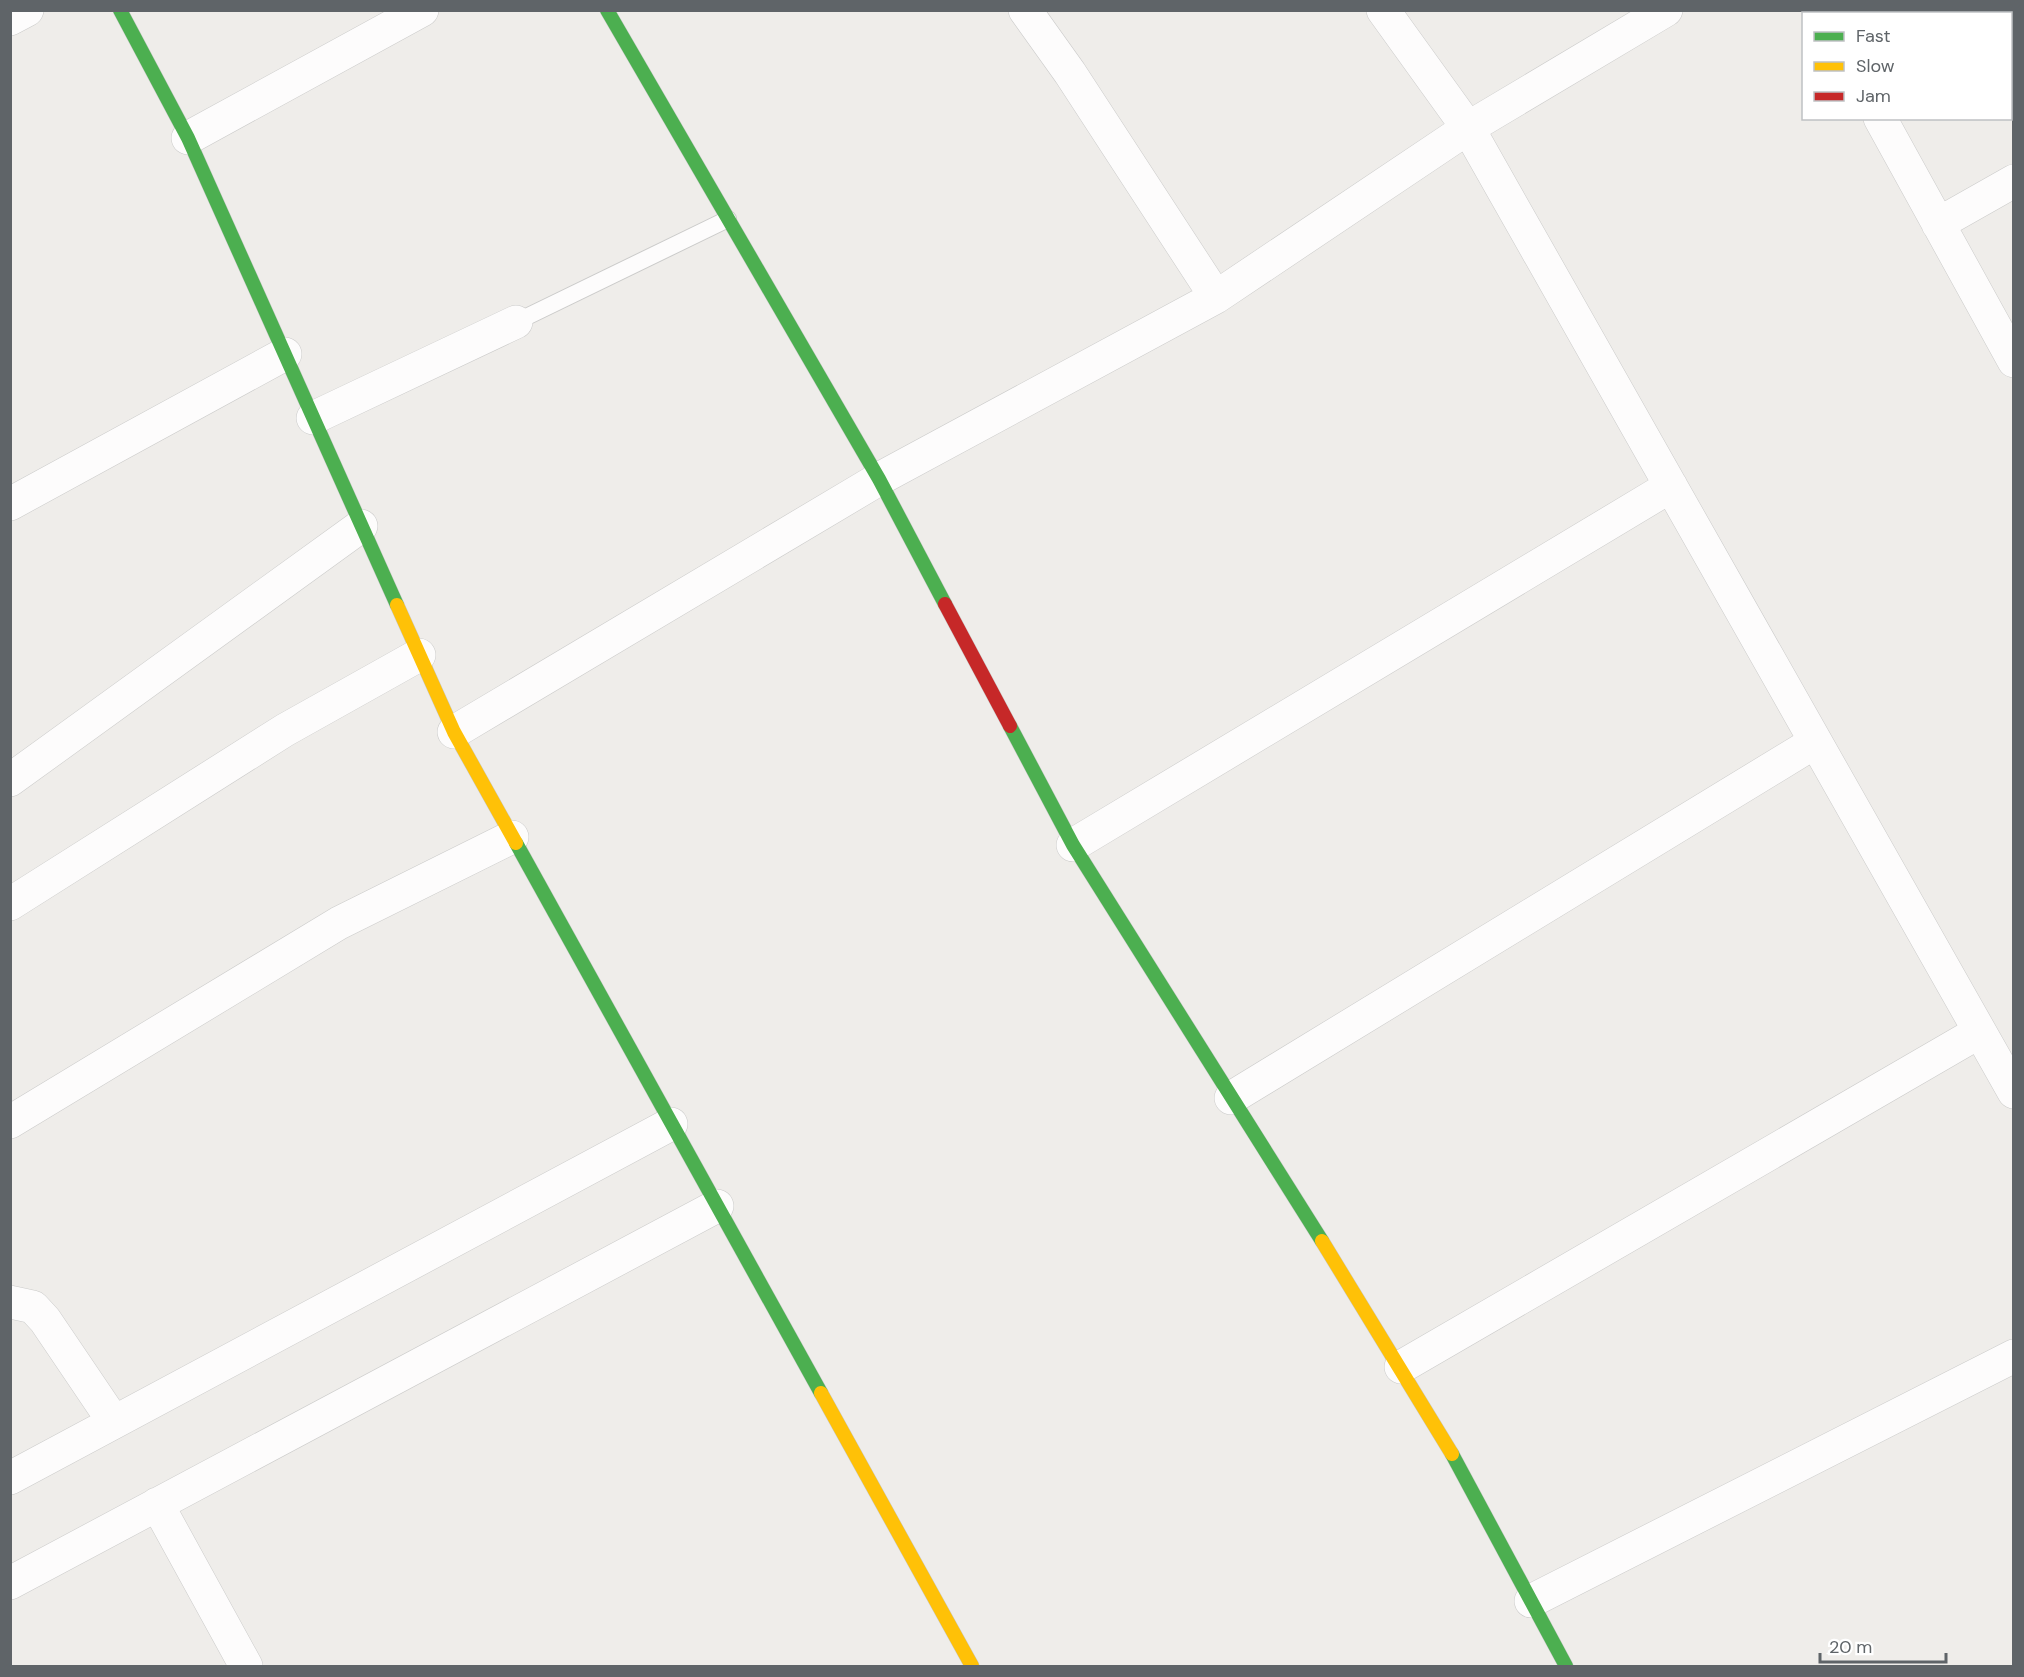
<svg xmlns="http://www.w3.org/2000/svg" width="2024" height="1677" font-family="'DM Sans',sans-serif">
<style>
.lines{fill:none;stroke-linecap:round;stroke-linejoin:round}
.lane-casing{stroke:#cbcbca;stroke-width:18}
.street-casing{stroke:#cbcbca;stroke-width:34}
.fast-casing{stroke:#c9cac9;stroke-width:15}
.slow-casing{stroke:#c9cac9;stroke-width:15}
.jam-casing{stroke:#c9cac9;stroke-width:15}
.lane{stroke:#fdfcfc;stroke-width:16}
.street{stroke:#fdfcfc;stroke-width:33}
.fast{stroke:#4caf50;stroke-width:14}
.slow{stroke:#ffc107;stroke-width:14}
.jam{stroke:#c62828;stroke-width:14}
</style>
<rect width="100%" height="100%" fill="#efedea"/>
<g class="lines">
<g class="lane-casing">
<path id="lane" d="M516 322 728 219"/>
</g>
<g class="street-casing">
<path id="street" d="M1025 10 1070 73 1216 297
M1383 10 1468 128 2014 1092
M1820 10 1822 14
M10 19 27 10
M1880 118 2014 361
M188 138 422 10
M1938 224 2014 181
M313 418 516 322
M10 504 285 354
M454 732 879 479 1216 297 1468 128 1666 10
M10 780 361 526
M1073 845 1671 486
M10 904 285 730 419 655
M1231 1098 1815 742
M10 1122 339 923 512 837
M10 1302 33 1307 45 1320 114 1422
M1401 1367 1979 1032
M10 1478 671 1124
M157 1504 246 1666
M10 1583 717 1206
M1531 1601 2014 1356"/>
</g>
<g class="fast-casing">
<path id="fast" d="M120 10 188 138 397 605
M607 10 879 479 945 604
M1010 726 1073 845 1322 1241
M516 843 821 1393
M1452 1454 1566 1666"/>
</g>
<g class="slow-casing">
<path id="slow" d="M397 605 454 732 516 843
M1322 1241 1452 1454
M821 1393 972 1666"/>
</g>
<g class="jam-casing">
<path id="jam" d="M945 604 1010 726"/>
</g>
<use href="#lane" class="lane"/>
<use href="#street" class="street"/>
<use href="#fast" class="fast"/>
<use href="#slow" class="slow"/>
<use href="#jam" class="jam"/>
</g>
<rect width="2024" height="1677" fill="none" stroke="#5f6468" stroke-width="24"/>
<rect x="1802" y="12" width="210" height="108" fill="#ffffff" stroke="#bfc1c3" stroke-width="1.5"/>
<rect x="1814" y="32" width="30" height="9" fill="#4caf50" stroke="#bfc1c3" stroke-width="1.5"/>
<text x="1856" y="42" font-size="18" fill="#5f6468">Fast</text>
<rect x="1814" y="62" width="30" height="9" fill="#ffc107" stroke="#bfc1c3" stroke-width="1.5"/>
<text x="1856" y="72" font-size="18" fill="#5f6468">Slow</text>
<rect x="1814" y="92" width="30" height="9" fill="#c62828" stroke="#bfc1c3" stroke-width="1.5"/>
<text x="1856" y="102" font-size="18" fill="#5f6468">Jam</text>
<path d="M1820 1653v9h126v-9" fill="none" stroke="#5f6468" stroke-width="3"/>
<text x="1829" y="1653" font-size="18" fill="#5f6468" stroke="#ffffff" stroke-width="4.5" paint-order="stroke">20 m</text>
</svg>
